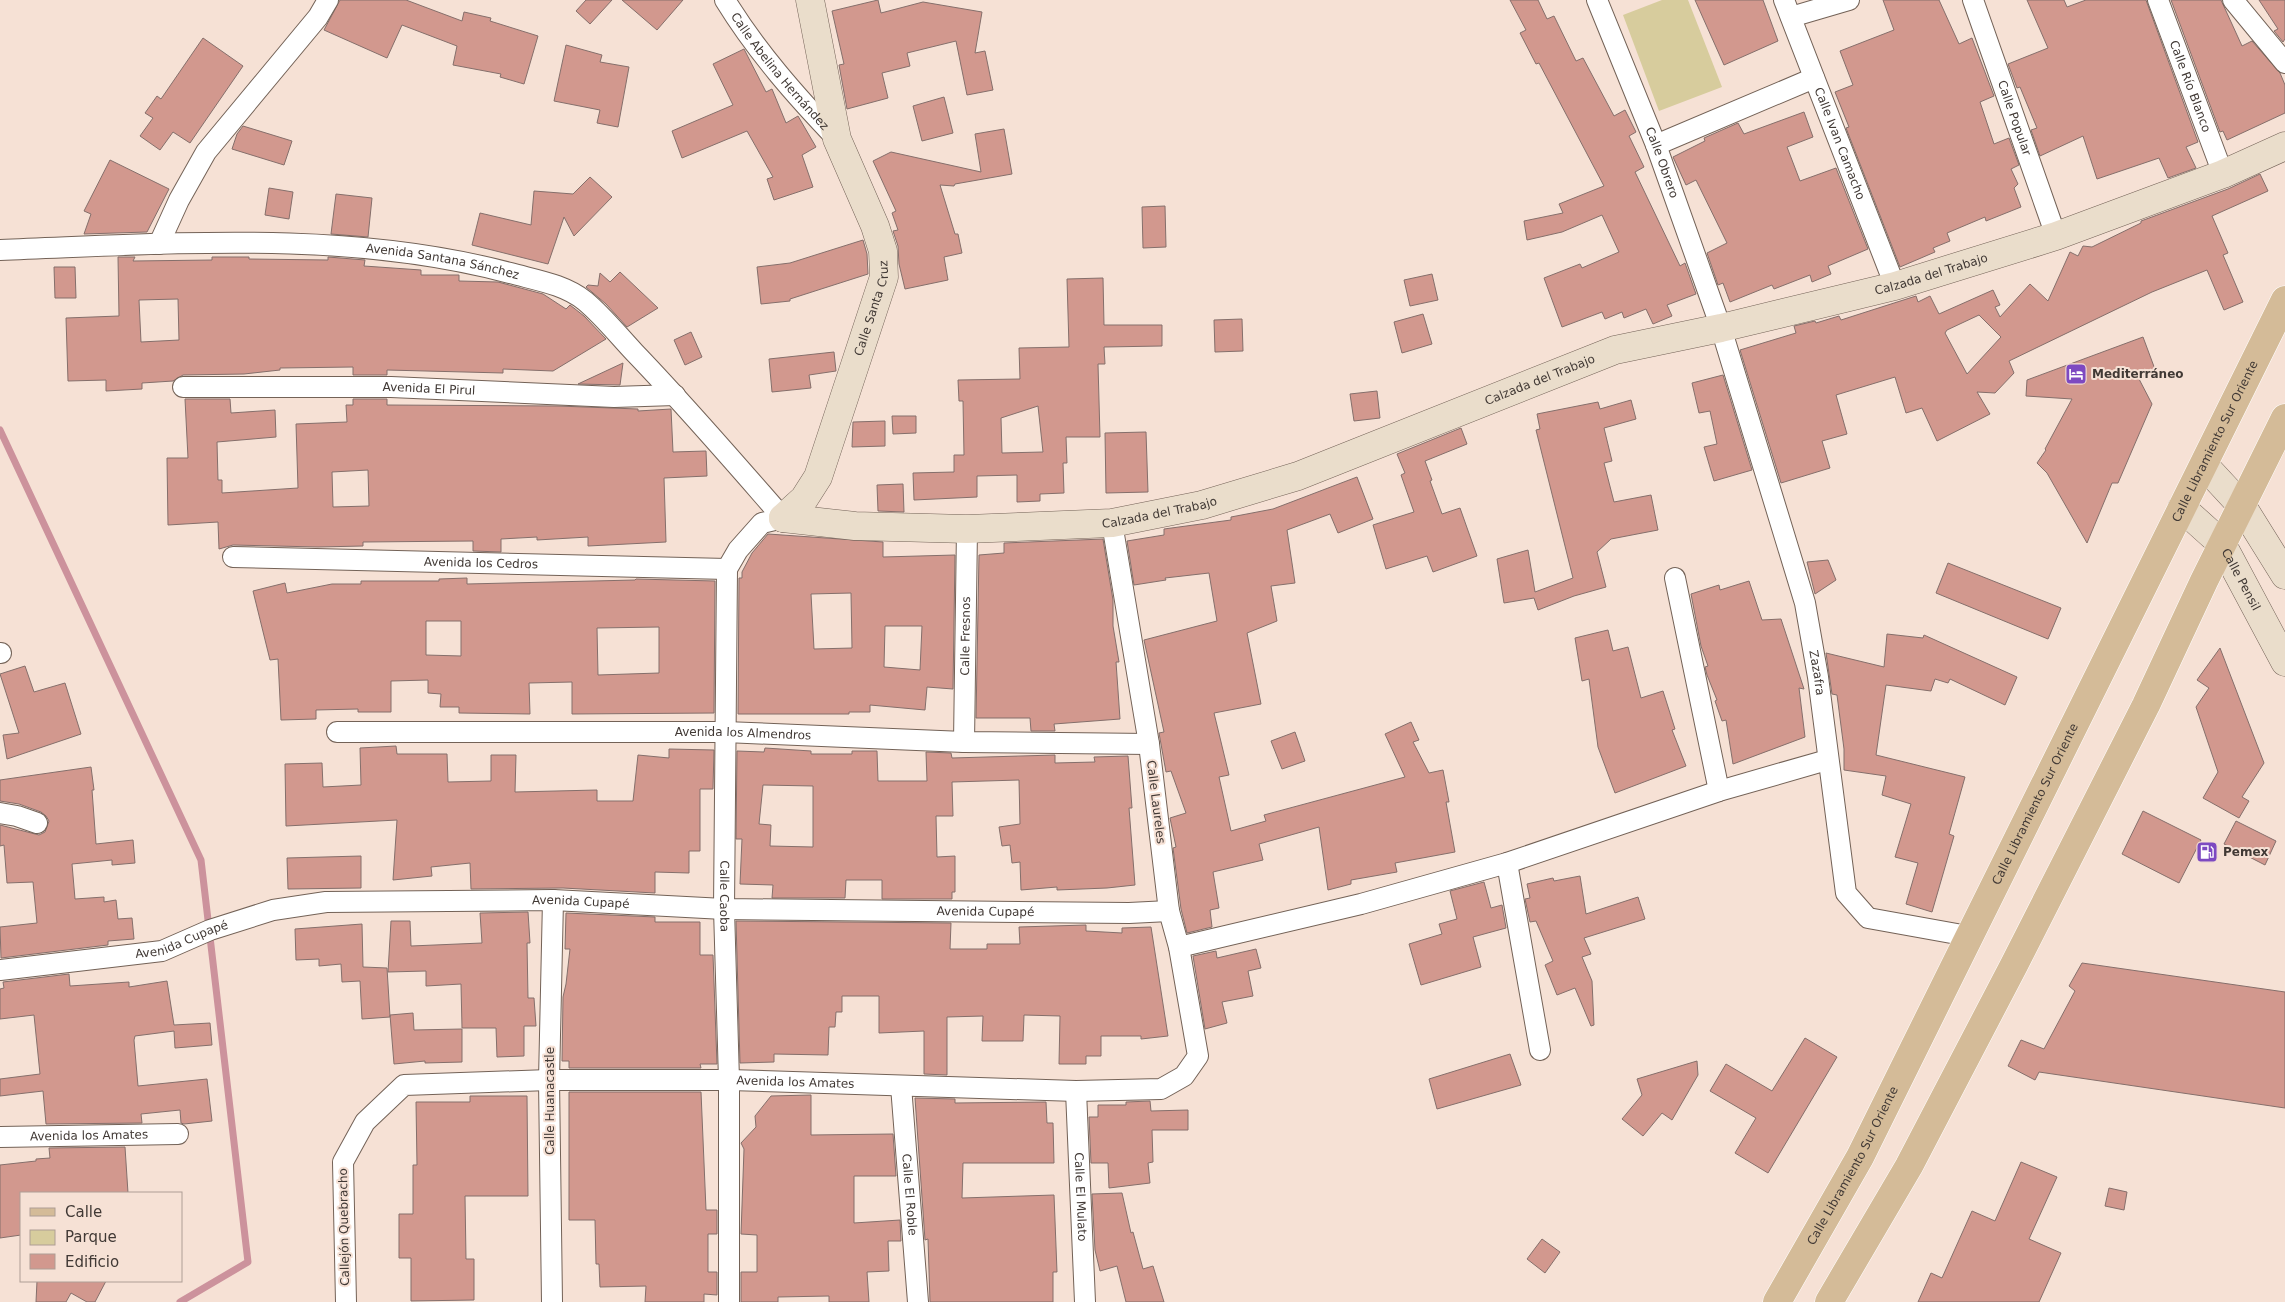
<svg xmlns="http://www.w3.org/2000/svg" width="2285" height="1302" font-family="'DejaVu Sans',sans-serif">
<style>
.green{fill:#d7cc9d}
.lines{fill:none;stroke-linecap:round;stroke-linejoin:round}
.stream{stroke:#cc929c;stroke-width:7}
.building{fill:#d2988e;stroke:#856f6b;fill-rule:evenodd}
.street-casing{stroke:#736257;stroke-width:22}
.secondary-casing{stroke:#736257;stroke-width:29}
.primary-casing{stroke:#fff;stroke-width:29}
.street{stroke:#fff;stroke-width:20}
.secondary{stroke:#eaddcb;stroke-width:28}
.primary{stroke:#d4bb98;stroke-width:28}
.labels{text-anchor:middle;stroke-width:4;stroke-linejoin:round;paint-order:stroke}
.street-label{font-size:12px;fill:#413935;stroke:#f6e1d5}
.poi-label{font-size:12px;font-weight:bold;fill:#413935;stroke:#f6e1d5;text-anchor:start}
</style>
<rect width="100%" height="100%" fill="#f6e1d5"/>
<path class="green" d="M1662 0H1688L1722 87 1659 111 1623 15Z"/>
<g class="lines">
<path class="stream" d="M0 430 201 860 248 1262 180 1302"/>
</g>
<path class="building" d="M340 0H406L462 21 464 12 491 18 490 21 538 36 524 84 500 77 501 74 453 65 457 46 402 25 387 58 324 30Z
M586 0H612L590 24 576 11Z
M622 0H683L657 30Z
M878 0 881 13 923 2 982 12 975 53 985 51 993 90 967 95 956 41 907 53 910 66 882 73 888 98 847 109 839 65 844 64 832 11Z
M1510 0H1538L1547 19 1554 16 1576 61 1583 58 1614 116 1625 110 1636 132 1629 136 1644 167 1635 172 1680 266 1685 263 1696 294 1667 305 1672 316 1653 324 1646 309 1624 318 1622 312 1605 319 1602 312 1562 327 1544 278 1580 264 1582 268 1619 252 1602 215 1562 232 1527 240 1524 221 1563 213 1559 204 1604 186 1539 63 1536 64 1520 33 1526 30Z
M1695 0H1763L1778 41 1724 65Z
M1883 0H1939L1959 44 1972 38 1994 96 1980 102 1994 144 2009 138 2019 165 2011 169 2018 184 2014 188 2021 207 1986 221 1985 217 1947 233 1950 241 1933 248 1935 252 1900 267 1846 128 1849 127 1835 92 1853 85 1840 51 1894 30Z
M2027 0H2064L2067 7 2086 0H2146L2198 142 2186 147 2196 168 2168 178 2159 158 2097 179 2083 136 2040 156 2031 130 2037 128 2020 87 2017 88 2008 64 2048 48Z
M2171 0H2221L2242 46 2252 41 2280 73 2285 85V113L2227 140 2223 131 2220 132Z
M2259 0H2285V39L2283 42 2274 31 2278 29Z
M203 38 243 66 190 143 173 132 160 150 140 136 153 118 145 113 157 96 161 99Z
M566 45 602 55 600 62 629 67 618 127 597 123 600 110 554 101Z
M744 49 766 92 772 89 786 123 798 116 816 147 802 155 813 187 774 200 767 179 773 177 747 131 682 158 672 131 733 105 713 64Z
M944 97 953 133 922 141 913 106Z
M1804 112 1813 137 1787 147 1800 181 1836 168 1868 249 1828 266 1831 274 1812 282 1810 275 1774 289 1772 285 1730 302 1723 283 1718 285 1707 253 1727 243 1696 180 1686 185 1673 157 1705 141 1704 138 1738 123 1744 134Z
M243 126 292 141 284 165 232 149 237 134Z
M1004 129 1012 174 955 184 954 186 940 185 955 234H958L962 253 944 257 948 280 905 289 899 264 898 246 893 231 898 230 892 213 896 211 873 161 891 152 981 172 975 134Z
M110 160 169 189 147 232 84 234 91 214 84 211Z
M2260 174 2268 191 2212 216 2228 253 2223 255 2243 302 2224 310 2207 270 2152 292 2009 361 2014 373 1995 393 1977 392 1990 414 1937 441 1922 408 1906 413 1895 377 1836 395 1847 434 1822 441 1830 468 1781 483 1740 350 1796 333 1794 326 1815 321 1816 323 1839 316 1841 320 1916 296 1918 302 1930 296 1939 314 1993 290 2000 305 1995 307 2000 317 2030 284 2048 301 2070 252 2078 256 2083 246 2092 247 2141 223V221L2228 189ZM1979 315 2001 337 1967 374 1945 333 1947 330Z
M590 177 612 197 574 236 564 217 548 264 472 245 480 213 531 225 534 191 573 194Z
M269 188 293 192 289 219 265 215Z
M336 194 372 198 368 237 331 234Z
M1165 206 1166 247 1143 248 1142 207Z
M863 240 867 254 868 274 790 299V301L761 304 757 267 790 263Z
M118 257H135L133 261 212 260V257H249V259L328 260V257L365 260 364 266 421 270V275H459V281L498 282 543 294 566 309 570 305 584 316 606 339 553 371 503 369V373L387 370V375H353V367L280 368V370L244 374 183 375 173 381 142 383V389L106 391V380L68 381 66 318 119 316ZM178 299 179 340 141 342 139 300Z
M54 267H75L76 298H55Z
M620 272 658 308 627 327 606 304 586 287 588 285 598 286 600 273 610 282Z
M1432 274 1438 300 1410 306 1404 280Z
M1103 278 1104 325H1162V346L1104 347 1105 364H1098L1100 437H1066L1067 463H1063L1064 493 1040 494V501L1017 502V475L977 476V497L914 500 913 473 954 472V455H964L963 401H959L958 380 1020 379 1019 348 1069 347 1067 279ZM1038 406 1043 452 1002 453 1001 418Z
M1423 314 1432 344 1402 353 1394 322Z
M1242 319 1243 351 1215 352 1214 320Z
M691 332 702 357 685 365 674 340Z
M2143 337 2156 372 2139 379 2152 404 2118 483H2112L2087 543 2047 473 2037 463 2046 450 2045 449 2072 399 2026 396 2027 380Z
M834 352 836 371 809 375 811 388 772 392 769 359Z
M623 363 620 385 578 384Z
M1723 375 1752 470 1714 481 1704 447 1717 444 1710 411 1699 413 1692 383Z
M1377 391 1380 418 1354 421 1350 394Z
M185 399H230L231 413 275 410 276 437 217 442 218 480H222V493L298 488 296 424 347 422 346 405H353V399H387V405L558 406 638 409V411L671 409 673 452 706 451 707 476 664 478 666 542 588 546V537L537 540V537L501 539V552L473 551V541L363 542V546L318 547 233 545 219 549 218 522 168 525 167 458H188ZM368 470 369 506 333 507 332 472Z
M1631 400 1636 419 1604 428 1612 461 1604 463 1614 502 1651 495 1658 530 1611 539 1597 552 1606 587 1574 596 1538 610 1534 598 1504 603 1497 559 1528 550 1535 592 1573 578 1536 430 1540 429 1537 414 1598 402 1600 409Z
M892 416H916V433L893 434Z
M885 421V446L852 447 853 422Z
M1461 428 1467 444 1425 461 1432 480 1430 481 1442 514 1460 508 1477 556 1433 572 1427 556 1386 569 1373 525 1414 512 1401 475 1405 473 1397 454Z
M1146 432 1148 492 1106 493 1105 433Z
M1357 477 1373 519 1338 533 1330 514 1287 530 1295 583 1271 586 1277 621 1247 633 1261 704 1214 713 1229 775 1219 777 1231 831 1266 821 1264 815 1405 777 1385 734 1411 722 1419 740 1413 742 1429 773 1443 770 1449 802H1446L1455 852 1395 863 1397 872 1351 880V884L1328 890 1319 827 1259 844 1263 860 1213 872 1219 908 1210 910 1212 927 1187 933 1181 909 1173 848 1176 847 1170 818 1186 813 1171 771 1166 772 1159 733 1164 732 1144 640 1217 621 1209 573 1165 578 1166 580 1134 585 1127 541 1164 535V529L1231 520V517L1273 509Z
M903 484 904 512 878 511 877 485Z
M768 534 883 542V557L955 555 953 689 927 687 925 710 870 705V712H849V714H738L739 578H742V572L752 553ZM851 593 852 648 814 649 811 594ZM885 626H922L920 670 884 667Z
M1103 539 1113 600V626L1119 662H1116L1120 719 1054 724 1055 731H1031L1030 718H976L979 555 1004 553V543Z
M1828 560 1836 580 1815 594 1807 562Z
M1948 563 2061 608 2048 639 1936 593Z
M467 578V584L635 580 636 579 715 581 714 713 572 714V682L529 683 530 714 459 713V707H440L441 694 428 693V680L391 681V712H358V709L316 710V719L281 720 278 659 270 660 253 591 285 583 287 593 332 584H361V581H439V579ZM426 621H461V656L426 655ZM659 627V673L598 675 597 628Z
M1749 581 1762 620 1781 619 1804 689 1799 688 1805 737 1733 764 1726 720 1722 721 1715 701 1717 700 1707 675 1705 667 1708 666 1701 646 1691 594 1719 585 1720 590Z
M1608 630 1613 651 1628 647 1641 698 1663 691 1675 729 1672 730 1686 766 1615 793 1598 747 1589 679 1582 681 1575 638Z
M1887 634 1923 638 1924 635 2017 677 2005 705 1950 679 1948 683 1935 679 1931 691 1886 685 1876 755 1965 777 1949 834 1954 836 1932 912 1906 904 1918 863 1895 857 1911 804 1882 795 1886 776 1844 770V749L1837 695 1832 694 1826 653 1884 667Z
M2220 648 2264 763 2242 797 2249 801 2239 818 2203 798 2218 772 2196 707 2209 688 2197 680Z
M25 666 34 692 65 683 81 734 7 759 3 735 19 733 0 674Z
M1295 732 1305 761 1282 769 1271 741Z
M396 746 397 754H447L448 782 491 781V755H516L515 792 597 790V801H633L638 755 669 758V749L714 750 713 789H700V851H689V873L655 872V893L563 888 471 889 470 863 431 867 432 876 393 880 397 820 286 826 285 764 322 763 323 787 361 785 360 748Z
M765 748 811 751V754H852V751H877L878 781H927L926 752 951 753 952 758 1055 755V763L1095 762 1094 757 1128 756 1132 808H1129L1135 885 1107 888 1057 890V887L1021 890 1020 862 1012 863 1010 845 1002 846 999 827 1020 824 1019 780 952 782 953 816H936L937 857 955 856V892H952V899H882V880H846L845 898H772L773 885 740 884 742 839H736L737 751 764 752ZM763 785 813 786V847L770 846 771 825 759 824Z
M91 767 94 790H92L96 844 133 840 135 863 112 865V860L72 864 75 899 104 897V902L116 900 118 919 132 918 134 939 108 941V945L1 958 0 927 37 923 33 882 7 883 4 845 0 846V825L39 835 45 832 49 821 46 816 41 812 19 804 0 801V780Z
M2143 811 2201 840 2179 883 2122 854Z
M2236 821 2276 841 2265 865 2224 844Z
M361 856V888L288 889 287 858Z
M1580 876 1586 914 1638 897 1645 919 1584 938 1591 954 1582 957 1592 981 1594 1025 1591 1026 1575 988 1557 995 1545 965 1553 961 1536 921 1530 922 1525 899 1530 898 1527 884 1553 878 1554 881Z
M1484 882 1491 908 1502 905 1506 928 1473 937 1481 967 1421 985 1409 944 1442 934 1439 924 1457 919 1450 891Z
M528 912 530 943H527L528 998H534L536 1026H524V1056L497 1057 496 1028H462L461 984 426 986V971L388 972 391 921H410L411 946 482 943 480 913Z
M566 913 655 917V922H700V955H713L717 1064H700L701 1068H569V1061H562L563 997 566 984 570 949H565Z
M736 921 951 923 950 949H987V944H1020L1019 927 1086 925V931L1122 933V928L1151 927 1168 1036 1141 1039V1036H1101V1056H1086V1064H1059L1060 1016 1024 1015 1023 1041H982L983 1016 947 1017V1075L924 1074V1031L879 1033V996H842V1012H836L835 1027H829L828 1055 774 1054V1062L740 1063Z
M362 924 363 967 387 968 390 1017 362 1019 360 981 342 982 341 964 319 966V959L296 960 295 929Z
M1256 949 1261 968 1248 971 1253 996 1222 1002 1227 1023 1205 1029 1193 956 1216 951 1217 958Z
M2082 963 2285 992V1108L2039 1072 2035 1080 2008 1066 2021 1040 2044 1049 2075 991 2069 986Z
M69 974 70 986 129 982V987L167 981 174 1025 210 1023 212 1045 175 1048 174 1031 135 1036 134 1040 138 1086 207 1079 212 1121 184 1124 181 1123 180 1110 141 1114 142 1123 46 1124 43 1091 0 1096V1079L40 1074 34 1015 0 1019V989L4 988 3 982Z
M413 1013 414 1030 462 1029V1062L425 1063V1061L394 1064 390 1015Z
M1805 1038 1837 1057 1768 1173 1735 1153 1756 1118 1710 1091 1726 1064 1772 1091Z
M1510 1054 1521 1085 1437 1109 1429 1079Z
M1697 1061 1698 1075 1672 1120 1662 1113 1643 1136 1622 1119 1642 1095 1637 1079Z
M569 1092H701L706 1210H717V1234H708V1272H717V1295L704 1294V1302H645L646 1286 600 1287 599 1264H596L595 1220H569Z
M811 1095V1135L893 1134 896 1176H854V1223L900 1220 901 1241H888L889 1271 867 1272 869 1302H829V1296L778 1297V1302H741V1272H757V1235L741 1234 744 1149 741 1143 756 1127 755 1116 771 1096Z
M470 1096H527L528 1196H465L466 1259H474V1300L411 1301V1258H399V1214H413V1165H417L416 1102H470Z
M915 1098 955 1099V1103L1046 1102 1047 1123H1053L1054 1163H963L962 1198 1054 1195 1057 1272H1053V1302H930L928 1239 925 1240Z
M1150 1101 1151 1111 1188 1110V1130H1152L1153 1162 1148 1163 1150 1183 1109 1188 1108 1163H1091L1089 1117H1098V1105H1126V1102Z
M125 1147 128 1193H21V1235L0 1238V1165L36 1161V1159L50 1158 49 1148Z
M2021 1162 2057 1177 2029 1239 2061 1253 2039 1302H1918L1931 1273 1942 1278 1972 1211 1995 1221Z
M2109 1188 2127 1192 2124 1210 2105 1206Z
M1122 1193 1131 1233 1133 1232 1143 1269 1153 1266 1164 1302H1126L1117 1266 1100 1271 1095 1250 1092 1194Z
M1542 1239 1560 1252 1545 1273 1527 1259Z
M37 1281H106L95 1302H87L71 1293 66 1302H36Z"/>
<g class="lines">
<g class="street-casing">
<g id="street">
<path id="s1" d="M725 0C757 52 796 96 837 139"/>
<path id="s2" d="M1597 0 1656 145 1721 328 1805 603 1818 677 1846 893 1868 918 1968 936"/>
<path id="s3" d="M1784 0 1895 286"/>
<path id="s4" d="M1973 0 2056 236"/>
<path id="s5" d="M2158 0 2223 174"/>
<path d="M2233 0 2285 63"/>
<path d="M1791 17 1849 0"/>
<path d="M1656 145 1814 78"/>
<path d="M159 244 179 200 206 152 318 17 328 0"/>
<path id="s6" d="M0 250C169 244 345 229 510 273 535 280 564 284 585 301 603 316 618 335 634 352 686 406 734 462 783 518L762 523 738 550 727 569 724 909 729 1080V1302"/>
<path id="s7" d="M183 387H391L614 397 675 395"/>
<path id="s8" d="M233 557 727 569"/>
<path d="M1675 578 1719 791"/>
<path d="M0 653H1"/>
<path id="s9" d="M337 732H725L964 742 1149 744"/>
<path id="s10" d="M964 742 967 529"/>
<path d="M0 813 17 816 37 823"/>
<path d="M1507 863 1540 1050"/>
<path d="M1179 947 1361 904 1507 863 1719 791 1827 760"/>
<path id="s11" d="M0 970 162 951 210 930 273 910 326 902 553 900 724 909 1129 913 1169 911"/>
<path id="s12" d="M901 1086 918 1302"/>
<path id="s13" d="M1076 1091 1085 1302"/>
<path id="s14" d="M0 1137 178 1134"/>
<path id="s15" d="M346 1302 343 1162 365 1122 404 1085 549 1080H729L1076 1091 1161 1089 1184 1076 1198 1056 1179 947 1169 911 1149 744 1112 523"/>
<path d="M552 1302 549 1080 553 900"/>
</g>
</g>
<g class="secondary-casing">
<g id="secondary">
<path d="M2204 465 2242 506 2285 575"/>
<path id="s16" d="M2182 508 2222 544 2285 662"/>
<path id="s17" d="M783 518 855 526 967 529 1112 523 1202 505 1298 476 1615 350 1721 328 1895 286 2056 236 2223 174 2285 146"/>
<path id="s18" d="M783 518 804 499 818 477 884 277 883 251 875 226 837 139 810 0"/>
</g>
</g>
<g class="primary-casing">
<g id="primary">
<path id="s19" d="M1777 1302 1860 1157 2285 300"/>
<path d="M1829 1302 1909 1166 2014 965 2146 705 2204 581 2285 418"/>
</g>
</g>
<use href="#street" class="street"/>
<use href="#secondary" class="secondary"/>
<use href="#primary" class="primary"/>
</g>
<defs>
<g id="hotel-square" transform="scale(1.125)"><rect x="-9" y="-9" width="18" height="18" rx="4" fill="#7d49c1" stroke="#f6e1d5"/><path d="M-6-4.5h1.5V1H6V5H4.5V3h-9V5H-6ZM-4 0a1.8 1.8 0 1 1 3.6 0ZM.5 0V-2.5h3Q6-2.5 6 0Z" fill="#fff"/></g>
<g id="fuel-square" transform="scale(1.125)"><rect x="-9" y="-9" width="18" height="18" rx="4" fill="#7d49c1" stroke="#f6e1d5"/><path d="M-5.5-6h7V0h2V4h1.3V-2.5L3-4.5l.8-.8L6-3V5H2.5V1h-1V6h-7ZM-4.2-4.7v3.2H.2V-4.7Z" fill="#fff"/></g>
</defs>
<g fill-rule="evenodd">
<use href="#hotel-square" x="2076" y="374"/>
<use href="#fuel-square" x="2207" y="852"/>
</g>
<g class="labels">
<g class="street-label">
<text dy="4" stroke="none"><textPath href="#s1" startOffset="90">Calle Abelina Hernández</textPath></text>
<text dy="4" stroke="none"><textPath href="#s5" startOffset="92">Calle Río Blanco</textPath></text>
<text dy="4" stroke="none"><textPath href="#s4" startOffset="125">Calle Popular</textPath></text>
<text dy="4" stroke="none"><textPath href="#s3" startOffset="154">Calle Ivan Camacho</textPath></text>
<text dy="4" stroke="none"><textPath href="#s2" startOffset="175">Calle Obrero</textPath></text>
<text dy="4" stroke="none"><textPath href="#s6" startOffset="444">Avenida Santana Sánchez</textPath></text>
<text dy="4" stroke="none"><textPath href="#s17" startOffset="1188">Calzada del Trabajo</textPath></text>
<text dy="4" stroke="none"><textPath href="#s18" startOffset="232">Calle Santa Cruz</textPath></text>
<text dy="4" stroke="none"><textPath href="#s17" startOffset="782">Calzada del Trabajo</textPath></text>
<text dy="4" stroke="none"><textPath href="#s7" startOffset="246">Avenida El Pirul</textPath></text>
<text dy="4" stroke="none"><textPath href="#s19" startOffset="966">Calle Libramiento Sur Oriente</textPath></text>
<text dy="4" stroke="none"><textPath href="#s17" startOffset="378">Calzada del Trabajo</textPath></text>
<text dy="4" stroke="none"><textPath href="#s8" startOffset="248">Avenida los Cedros</textPath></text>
<text dy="4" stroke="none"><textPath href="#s16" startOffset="94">Calle Pensil</textPath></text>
<text dy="4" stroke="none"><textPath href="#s10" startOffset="106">Calle Fresnos</textPath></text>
<text dy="4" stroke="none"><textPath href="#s2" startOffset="709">Zazafra</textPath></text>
<text dy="4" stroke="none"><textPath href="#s9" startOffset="406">Avenida los Almendros</textPath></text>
<text transform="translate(1156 802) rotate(83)" y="4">Calle Laureles</text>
<text dy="4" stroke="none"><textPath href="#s19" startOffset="561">Calle Libramiento Sur Oriente</textPath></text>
<text dy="4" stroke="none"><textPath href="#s6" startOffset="1294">Calle Caoba</textPath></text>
<text dy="4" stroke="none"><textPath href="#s11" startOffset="590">Avenida Cupapé</textPath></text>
<text dy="4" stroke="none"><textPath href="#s11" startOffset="995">Avenida Cupapé</textPath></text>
<text dy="4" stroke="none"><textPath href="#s11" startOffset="185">Avenida Cupapé</textPath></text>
<text dy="4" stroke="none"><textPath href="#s15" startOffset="631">Avenida los Amates</textPath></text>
<text transform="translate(550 1101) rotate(-90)" y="4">Calle Huanacastle</text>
<text dy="4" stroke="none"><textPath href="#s14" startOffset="89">Avenida los Amates</textPath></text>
<text dy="4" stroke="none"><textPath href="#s19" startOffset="156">Calle Libramiento Sur Oriente</textPath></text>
<text dy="4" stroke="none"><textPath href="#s12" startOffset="109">Calle El Roble</textPath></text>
<text dy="4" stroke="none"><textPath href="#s13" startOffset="106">Calle El Mulato</textPath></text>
<text transform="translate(344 1227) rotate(-91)" y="4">Callejón Quebracho</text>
</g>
<g class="poi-label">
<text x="2092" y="378">Mediterráneo</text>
<text x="2223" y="856">Pemex</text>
</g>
</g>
<rect x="20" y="1192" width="162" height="90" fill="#f6e1d5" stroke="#ae9e95"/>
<rect x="30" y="1208" width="25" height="8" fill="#d4bb98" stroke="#ae9e95"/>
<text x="65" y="1217" font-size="15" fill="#413935">Calle</text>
<rect x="30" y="1230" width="25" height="15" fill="#d7cc9d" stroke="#ae9e95"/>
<text x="65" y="1242" font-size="15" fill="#413935">Parque</text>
<rect x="30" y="1254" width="25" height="15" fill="#d2988e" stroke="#ae9e95"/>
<text x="65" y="1267" font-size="15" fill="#413935">Edificio</text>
</svg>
